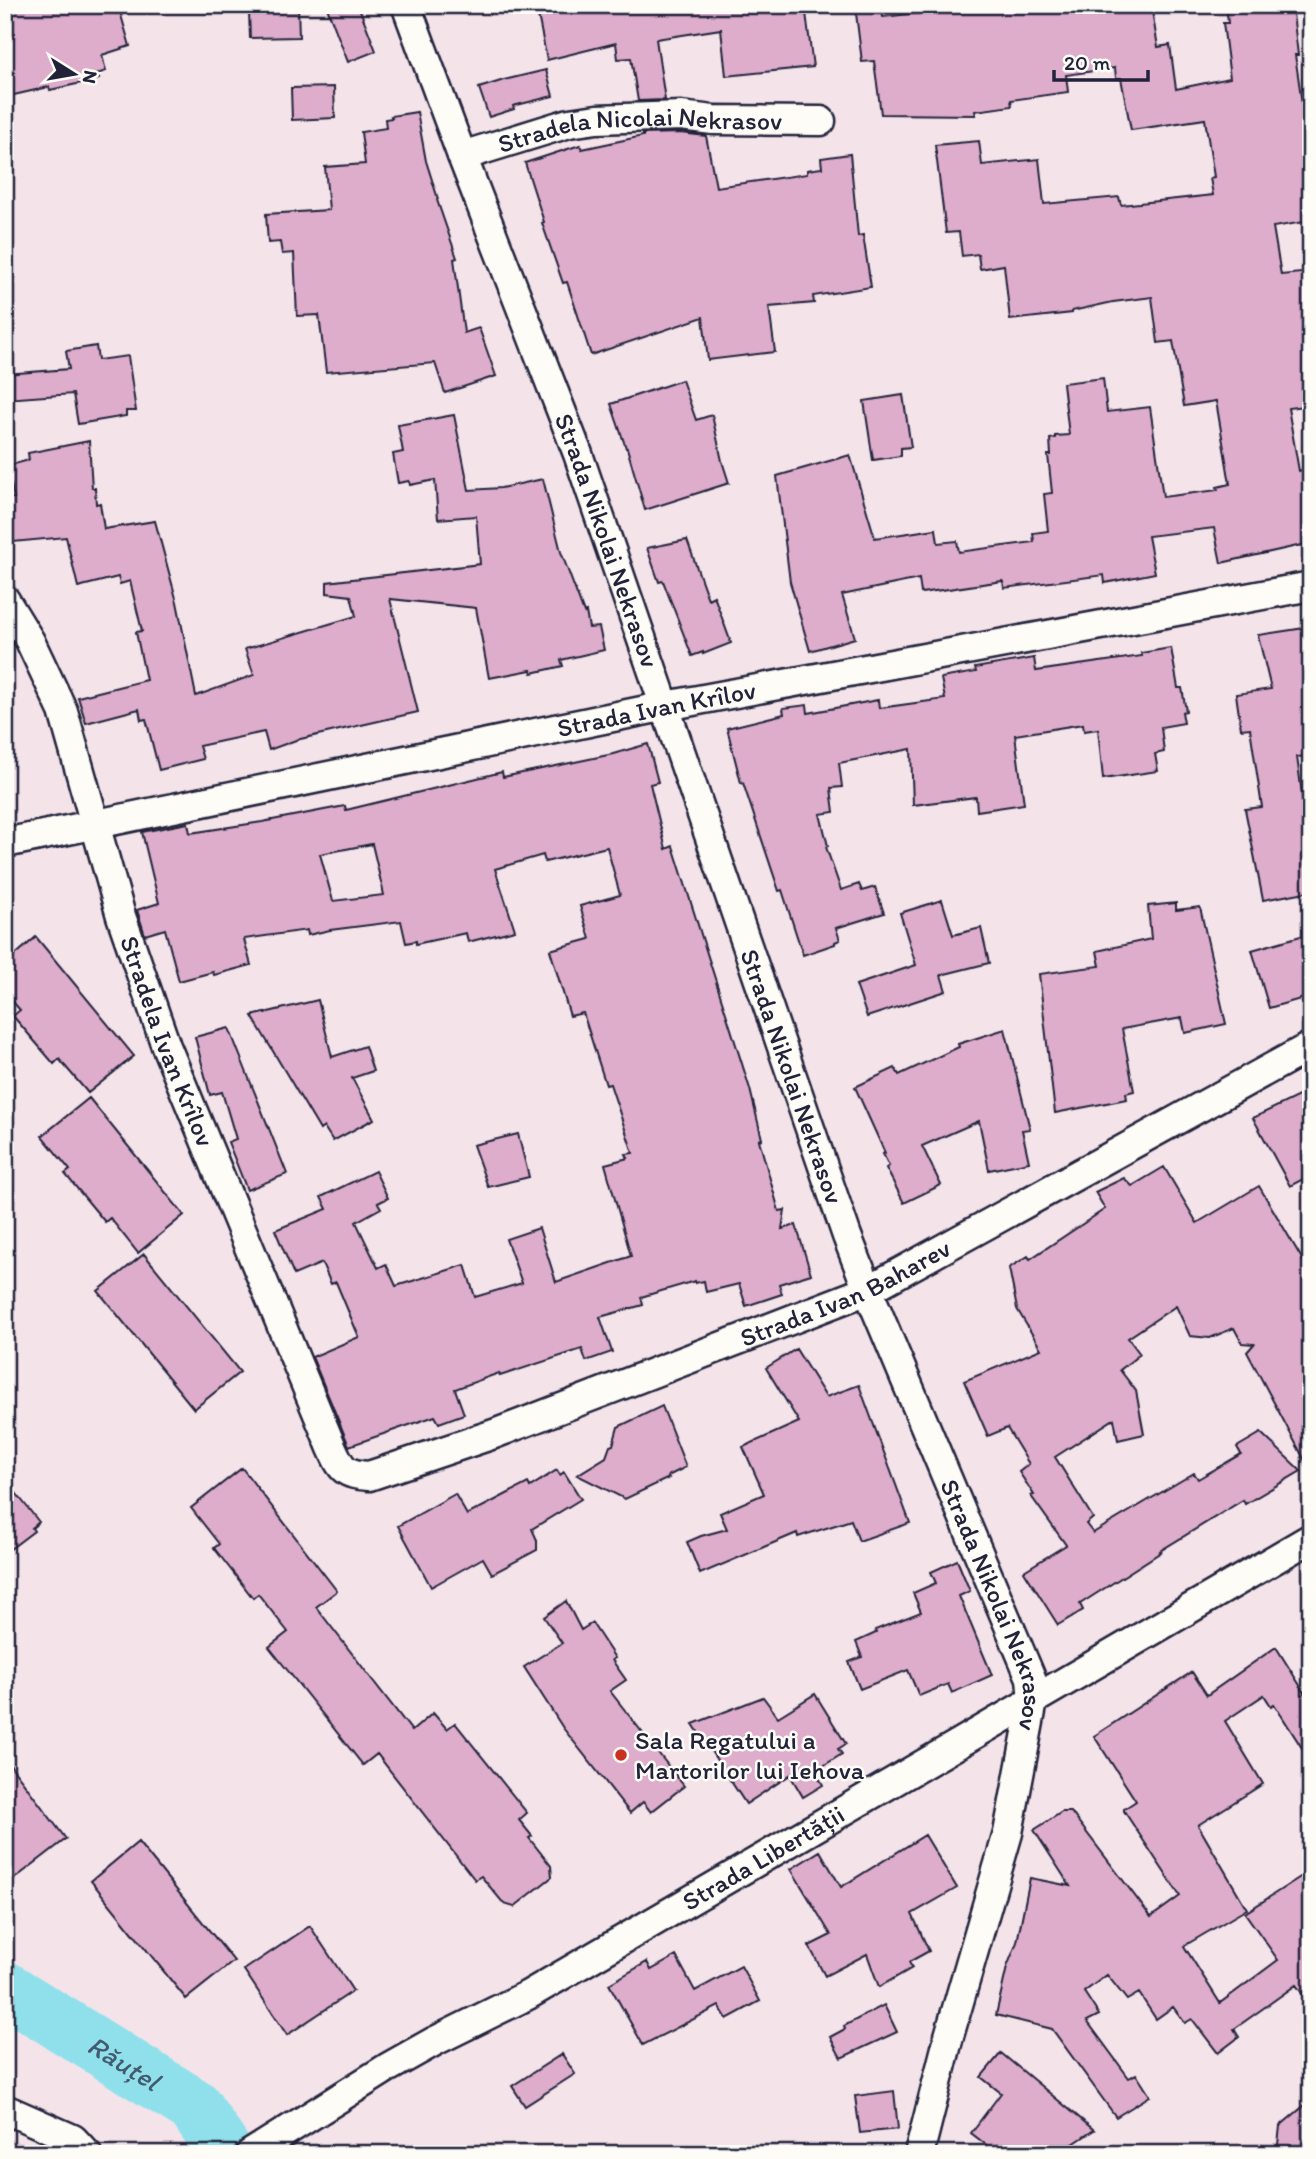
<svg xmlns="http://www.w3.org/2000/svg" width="1316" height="2159" font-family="Itim,sans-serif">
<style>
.built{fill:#edd4e1}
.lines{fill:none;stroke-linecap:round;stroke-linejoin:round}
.river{stroke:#90e0eb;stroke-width:56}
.building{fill:#deadcc;stroke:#22223b;stroke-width:2;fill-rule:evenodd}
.street-casing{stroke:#22223b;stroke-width:33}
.street{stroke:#fdfcf7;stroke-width:28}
.poi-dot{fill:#c8321e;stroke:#fdfcf7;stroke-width:2.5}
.labels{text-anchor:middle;stroke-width:5;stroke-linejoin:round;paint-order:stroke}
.street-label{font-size:26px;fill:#22223b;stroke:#fdfcf7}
.poi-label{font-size:26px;fill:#22223b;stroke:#fdfcf7;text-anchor:start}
.water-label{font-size:28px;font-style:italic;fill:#435b70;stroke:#fdfcf7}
</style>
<rect width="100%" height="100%" fill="#f4e4ea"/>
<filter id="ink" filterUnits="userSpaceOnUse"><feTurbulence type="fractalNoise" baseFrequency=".0143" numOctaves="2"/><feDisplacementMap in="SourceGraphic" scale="14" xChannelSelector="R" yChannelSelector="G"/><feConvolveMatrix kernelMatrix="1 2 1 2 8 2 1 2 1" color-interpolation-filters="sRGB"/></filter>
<g filter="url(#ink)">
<path class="built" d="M5 2135 44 2154H5Z"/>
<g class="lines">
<path class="river" id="s1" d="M5 1989 194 2106 226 2154"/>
</g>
<path class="building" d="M5 5H118L130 46 102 55 106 71 97 74 99 79 50 90 49 87 5 97Z
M257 5H298L299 37 250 38 249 13H258Z
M326 5H358L376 51 348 62Z
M536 5H805L813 67 726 76 721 29 656 39 665 100 638 101 631 58 618 59 616 43 547 60Z
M855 5H881L883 17 937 11 938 5H1151L1158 47 1170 45 1176 89 1230 78 1223 23H1228L1226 5H1292L1298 55H1295L1311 165V221L1273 227 1281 275 1311 272V405L1288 408 1299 471 1305 469 1311 494V543L1221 563 1214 528 1148 536 1155 573 1105 583 1104 575 1004 588 1003 581 921 593 919 579 842 595 855 638 810 651 790 582 777 476 850 455 875 538 936 529 938 543 957 541 959 552 1034 542 1033 533 1048 531 1044 494 1052 493 1048 455H1051L1050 439 1055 438V436L1069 435 1063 383 1103 378 1107 412 1150 407 1163 497 1218 490 1217 487 1230 484 1216 401 1184 406 1173 341 1158 343 1152 297 1113 302 1072 311V313L1010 320 1004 265 980 269 978 254 962 256 959 232 946 233 935 145 979 141 982 165 1039 159 1044 204 1119 197 1121 205 1213 195 1210 178 1214 177 1205 119 1131 130 1121 78H1116L1115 68 1066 75 1068 92 1011 100 1012 106 975 111 976 115 881 114 874 61 862 62Z
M546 70 553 96 513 106 514 109 489 117 479 88 504 80Z
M334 87 335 118 292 120 291 88Z
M417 112 426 161 438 199 437 200 457 258 454 259 464 333 479 328 496 376 445 393 435 363 326 372 319 315 297 316 294 253 282 254 280 242 268 243 266 214 329 210 325 167 365 164 361 132 386 128 385 119 392 118 391 116Z
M680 133 706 136 716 187 807 174V170L822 168 821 158 850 154 858 236 863 235 871 287 813 296 814 303 769 307 775 352 708 360 703 317 591 355 567 282 563 283 542 223 544 222 525 163 580 145 582 149 643 136V134Z
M96 346 98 360 128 356 136 411H126V416L78 424 73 394 5 399V374L69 369 66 351Z
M682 380 696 420 712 415 722 461 729 483 645 510 627 448H626L611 404Z
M903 395 911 447 901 448V456L873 460 864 401Z
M454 415 469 490 501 488 543 479 561 552 584 613 586 612 589 628 599 627 604 650 561 660 563 666 532 673 531 670 489 678 476 608 390 599 418 712 296 740 269 750 264 732 199 746 203 759 159 770 146 719 141 720 139 709 86 723 78 697 146 680 136 632 142 631 130 581 120 584 118 577 78 587 66 537 13 542 11 533H5V499L14 498 7 466 29 460 28 453 89 441 92 488H95L96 504 100 503 104 529 155 521 177 602 196 696 254 675 245 649 356 616 351 596 327 593V582L480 564 476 516 438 519 435 480 410 485 409 481 398 483 393 454 403 452 398 425Z
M687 540 708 599 714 596 731 643 703 654V652L692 656 663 581 659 582 647 548Z
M1311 627V756L1297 757 1306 824 1311 823V891L1263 900 1245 809 1262 807 1250 728 1241 729 1236 694 1271 689 1258 635Z
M1171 648 1178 688H1182L1186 711 1182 712 1184 723 1161 727 1164 752 1155 754 1158 771 1103 779 1098 729 1084 731 1083 724 1015 735 1024 804 977 811 976 797 913 805 911 749 839 763 842 787 831 788 834 812 820 814 828 846 826 847 841 890 859 884 862 891 875 887 884 913 836 928 840 940 835 942V944L803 955 782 890 779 891 743 783H741L727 728 784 714 783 708 807 705 808 713 878 700 879 708 945 699 941 678 976 672 975 668 1034 658 1036 671 1142 656 1141 653Z
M648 744 658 782 650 784 666 849 673 846 750 1089 762 1139 759 1140 779 1211 785 1210 782 1229 796 1225 811 1274 779 1284 782 1294 746 1306 739 1284 706 1292 704 1281 695 1283V1281L641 1297 643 1305 600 1317 612 1352 586 1361 582 1349 500 1376 499 1373 455 1389 464 1414 439 1423 435 1416 349 1446 312 1357 359 1337 336 1282 331 1284 322 1263 294 1275 275 1230 327 1209 321 1197 375 1171 388 1198 378 1203 381 1208 356 1222 378 1268 386 1264 396 1286 465 1265 475 1297 522 1283 506 1239 539 1228 556 1282 631 1256 605 1164 628 1158 626 1154 633 1153 610 1084 606 1085 583 1013 570 1016 550 950 590 939 580 906 620 895 607 847 545 862 543 855 495 869 515 930 468 942 466 933 416 944V941L406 943 401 921 330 930 308 935 307 930 244 939 251 965 214 975 213 972 179 981 165 929 145 935 137 910 159 903 142 832 188 823 190 833 262 822 345 806 346 810 502 772 503 777 613 754ZM372 844 384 895 333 901 320 854Z
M942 900 953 935 981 928 989 963 941 975 946 991 867 1017 856 985 916 965 900 913Z
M1176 903V910L1200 907 1226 1024 1185 1033 1182 1018 1122 1029 1134 1091 1126 1093 1127 1099 1055 1113 1039 974 1100 966 1097 951 1151 939 1148 906Z
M1311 933V996L1269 1008 1252 950Z
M36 937 134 1056 88 1093 59 1059 54 1064 13 1016 20 1010 5 993V964Z
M318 1000 332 1057 365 1046 373 1071 352 1078 374 1119 333 1141 324 1127 320 1130 252 1016Z
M229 1028 287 1174 247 1190 228 1142 236 1139 222 1092 210 1095 195 1037Z
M1005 1029 1030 1129 1022 1130 1029 1162 989 1170 979 1121 922 1146 941 1185 904 1203 886 1168 889 1166 883 1154 885 1153 855 1087 895 1068 899 1075 959 1047 958 1044Z
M1311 1090V1175L1290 1186 1253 1118Z
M89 1098 184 1215 138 1253 110 1218 105 1222 65 1174 70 1170 42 1136Z
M518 1134 529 1177 488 1187 473 1145Z
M1164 1167 1197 1223 1259 1186 1311 1274V1472L1247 1352 1254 1344 1242 1343 1234 1328 1210 1338 1190 1336 1176 1306 1128 1338 1140 1354 1120 1370 1136 1391 1144 1434 1118 1440 1114 1419 1055 1457 1093 1518 1086 1524 1093 1533 1194 1473 1198 1479 1241 1454 1237 1447 1261 1433 1301 1471 1245 1504 1243 1500 1160 1551 1161 1552 1080 1604 1083 1610 1058 1625 1024 1571 1066 1545 1031 1496 1034 1495 1019 1472 1029 1464 1007 1428 988 1436 964 1381 1041 1349 1017 1309 1009 1268 1028 1256 1030 1259 1105 1209 1095 1192 1124 1178 1132 1186Z
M144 1254 240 1372 194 1409 98 1291Z
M796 1349 826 1397 859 1385 910 1523 859 1541 851 1520 798 1537 797 1533 700 1574 687 1542 701 1536 727 1529 720 1513 764 1494 743 1447 799 1422 766 1368Z
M662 1406 686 1467 668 1476 669 1478 625 1499 577 1475 606 1457 610 1446 613 1445 618 1427Z
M242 1468 337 1591 316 1607 412 1731 433 1713 447 1729 455 1723 527 1813 519 1820 532 1836 529 1838 551 1866 552 1877 514 1907 504 1904 481 1876 475 1880 377 1754 363 1765 269 1647 288 1632 258 1594 253 1598 214 1548 219 1544 191 1508Z
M557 1470 560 1475 564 1472 581 1499 532 1529 537 1540V1550L492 1574 483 1558 431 1587 398 1526 455 1494 467 1515 528 1483 530 1487Z
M5 1479 39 1522 32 1528 34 1531 5 1553Z
M957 1560 970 1591 959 1596 992 1675 952 1693 948 1684 919 1696 908 1670 860 1689 849 1662 862 1657 856 1642 876 1633 875 1630 921 1612 913 1593 936 1583 931 1572Z
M566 1601 581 1630 592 1623 615 1658 612 1660 626 1680 610 1691 684 1786 651 1812 643 1802 630 1813 563 1728 524 1667 562 1643 544 1617Z
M1276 1647 1311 1703V1762L1274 1704 1271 1706 1264 1695 1225 1721 1263 1784 1198 1825 1247 1909 1184 1946 1220 2003 1278 1960 1245 1913 1311 1870V2006L1296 1985 1234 2029 1239 2037 1218 2053 1192 2019 1185 2023 1173 2007 1156 2019 1139 1993 1127 2000 1107 1975 1084 1992 1099 2015 1087 2021 1129 2078 1136 2074 1150 2096 1116 2117 1052 2029 996 2015 1007 1967 1017 1942 1030 1878 1070 1886 1034 1830 1062 1812H1071L1151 1917 1180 1896 1124 1811V1809L1136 1801 1094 1736 1192 1672 1207 1695Z
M815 1694 846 1744 838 1749 842 1754 815 1771 823 1785 803 1797 790 1775 746 1804 693 1724 763 1697 778 1717Z
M5 1758 66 1839 5 1886Z
M925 1835 957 1888 912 1914 929 1951 909 1962 912 1968 879 1987 867 1954 825 1976 809 1946 831 1935 791 1869 820 1851 841 1887Z
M138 1842 234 1961 186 1999 91 1881Z
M310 1926 353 1991 287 2035 244 1970Z
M676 1956 695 1991 741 1966 760 2001 727 2019 719 2006 643 2045 609 1984 647 1962 651 1970Z
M884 2005 897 2032 841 2058 830 2037 845 2029 844 2026Z
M1001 2053 1094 2130 1058 2154H998L971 2133 1001 2093 981 2077Z
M562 2054 575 2074 525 2106 512 2086Z
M894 2091 898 2129 860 2133 855 2096Z
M1311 2100V2154H1277L1280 2126Z"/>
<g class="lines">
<g class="street-casing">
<g id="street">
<path id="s2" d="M406 5 462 156 578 454 847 1236 868 1290 1031 1678 1033 1701 1008 1833 949 2036 919 2154"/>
<path id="s3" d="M462 156 569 123 597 119 681 116 713 120 821 121"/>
<path id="s4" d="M5 600 30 641 63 711 121 916 166 1046 332 1448C342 1470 344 1474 369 1476L494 1434 868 1290 1311 1046"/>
<path id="s5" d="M5 843 666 706 1311 586"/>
<path d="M5 2109 73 2139 87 2154"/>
<path id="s6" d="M250 2154 387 2068 435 2041 528 1995 1311 1538"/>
</g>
</g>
<use href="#street" class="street"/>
</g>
</g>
<circle class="poi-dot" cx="621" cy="1755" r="7"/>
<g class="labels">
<g class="street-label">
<text dy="9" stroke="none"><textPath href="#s3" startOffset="182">Stradela Nicolai Nekrasov</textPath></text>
<text dy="9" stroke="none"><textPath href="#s2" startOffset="572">Strada Nikolai Nekrasov</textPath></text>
<text dy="9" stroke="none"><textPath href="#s5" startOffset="665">Strada Ivan Krîlov</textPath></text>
<text dy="9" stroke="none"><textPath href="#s4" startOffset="472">Stradela Ivan Krîlov</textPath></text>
<text dy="9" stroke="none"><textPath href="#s2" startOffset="1139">Strada Nikolai Nekrasov</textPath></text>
<text dy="9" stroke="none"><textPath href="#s4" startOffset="1472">Strada Ivan Baharev</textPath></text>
<text dy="9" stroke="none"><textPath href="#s2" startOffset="1706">Strada Nikolai Nekrasov</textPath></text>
<text dy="9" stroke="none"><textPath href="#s6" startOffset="593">Strada Libertății</textPath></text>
</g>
<g class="poi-label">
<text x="635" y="1749">Sala Regatului a<tspan x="635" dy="30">Martorilor lui Iehova</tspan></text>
</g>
<g class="water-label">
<text dy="10" stroke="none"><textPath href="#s1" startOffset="140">Răuțel</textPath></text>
</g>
</g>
<rect width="1316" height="2159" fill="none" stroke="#fdfcf7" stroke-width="28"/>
<rect x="14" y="14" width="1288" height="2131" fill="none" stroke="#22223b" stroke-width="2.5" filter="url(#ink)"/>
<g transform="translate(74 74) rotate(101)" stroke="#fdfcf7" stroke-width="5" paint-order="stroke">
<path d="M0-5L12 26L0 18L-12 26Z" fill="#22223b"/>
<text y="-10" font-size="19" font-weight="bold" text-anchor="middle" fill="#22223b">N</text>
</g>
<path d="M1054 70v10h94v-10" fill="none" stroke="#22223b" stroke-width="3.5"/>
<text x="1064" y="70" font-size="21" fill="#22223b" stroke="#fdfcf7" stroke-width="5" paint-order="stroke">20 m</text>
</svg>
